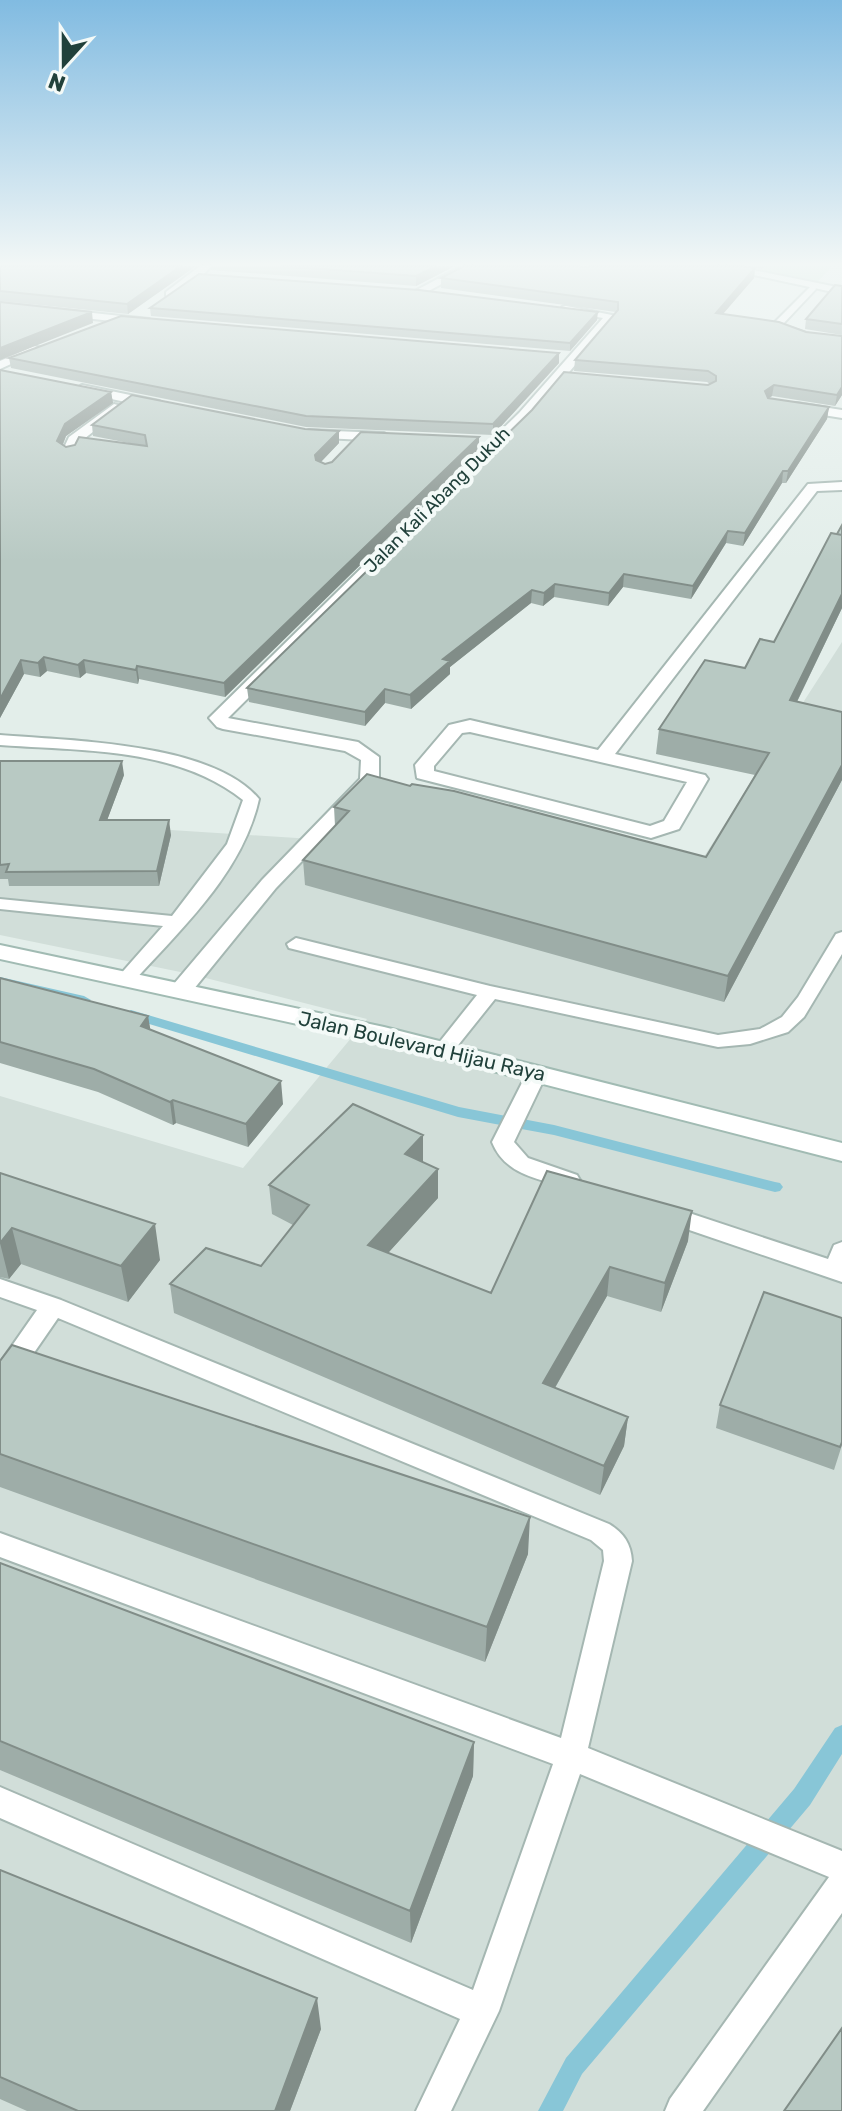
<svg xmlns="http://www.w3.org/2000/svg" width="842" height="2111" font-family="Rubik,sans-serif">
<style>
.built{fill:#d1ded9}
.green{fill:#bbe1c7}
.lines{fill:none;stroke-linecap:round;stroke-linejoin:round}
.stream{fill:#88c6d7;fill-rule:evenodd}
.lane-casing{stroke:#a5b7b2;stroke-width:4}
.street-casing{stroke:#a5b7b2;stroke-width:4}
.secondary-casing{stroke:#a1bbb3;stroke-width:4}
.lane{fill:#fff;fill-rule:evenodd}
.street{fill:#fff;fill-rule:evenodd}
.secondary{fill:#fff;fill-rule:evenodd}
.wall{fill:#9eada8}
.shaded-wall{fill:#818d88}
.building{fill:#b8c9c3;stroke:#818d88;stroke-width:2}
.labels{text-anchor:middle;stroke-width:8;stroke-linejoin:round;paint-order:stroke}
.far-street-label{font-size:18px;fill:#21413b;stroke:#f4faf8}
.street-label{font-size:20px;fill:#21413b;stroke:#f4faf8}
</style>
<rect width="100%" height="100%" fill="#e3eeea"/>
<path class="built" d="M842 642V2111H0V1096L243 1168 367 1019 190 974 0 935V819L328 840 660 925Z"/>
<path class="green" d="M719 266H832L813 287Z"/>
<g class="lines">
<path class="stream" d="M0 977 84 996 91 1000 84 1004 0 985Z
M131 1010 459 1107 554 1125 775 1182 780 1183 783 1187 780 1191 775 1192 554 1135 458 1117 126 1017 124 1014Z
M842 1725V1754L810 1805 582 2074 563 2111H538L566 2058 794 1789 835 1728Z"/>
<g class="lane-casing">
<path id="lane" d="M813 284 816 289 782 325 809 334 842 338V344L805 339 771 326Z
M0 735C70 741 211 742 259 799 243 872 182 928 134 981L127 983 118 977 163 926 0 909V899L172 916 227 844 243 800C177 747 81 751 0 745Z
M842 932V954L804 1017 788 1032 750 1044 718 1047 495 999 451 1054 444 1056 434 1049 477 995 289 948 287 944 296 938 490 986 718 1035 760 1029 782 1017 798 997 836 934Z
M537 1066 547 1073 514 1142 528 1158 577 1175 580 1180 577 1185 569 1188C539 1179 505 1175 492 1142L527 1073Z
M668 1206 828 1259 834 1245 842 1242V1282L660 1220 657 1214 660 1208Z
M0 1279 61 1300 609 1524C624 1533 631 1544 632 1561L588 1748 842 1851V1913L703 2111H665L670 2099 829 1877 580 1774 499 2011 451 2111H416L460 2019 0 1818V1787L473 1990 553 1764 0 1557V1533L561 1738 604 1561 603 1550 591 1540 58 1318 9 1389 0 1392V1363L37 1310 0 1297Z"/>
</g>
<g class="street-casing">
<path id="street" d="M200 266H211C201 278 182 297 166 296V292Z
M462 266H475L423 294 413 292Z
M712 266H733L842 288V294Z
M0 303 149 319 155 322 149 325 0 309Z
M566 306 617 316 529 419 228 718 358 742 379 757V781L276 888 189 995H173L170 990 173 985 262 880 360 779 361 760 345 751 223 729 217 727 209 718 519 413 603 318 562 311V307Z
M34 346 44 349 0 369V361Z
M82 385 159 401 165 405 159 409 78 392 76 389Z
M797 403 842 410V418L792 410V404Z
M114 404 125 407 80 442 74 455H64L62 452 69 437Z
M309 430 384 433 391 437 384 441 304 437 302 434Z
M842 482V490L817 491 615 754 705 775 708 779 679 829 651 838 417 778 415 765 449 725 470 720 598 750 808 484ZM470 732 687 782 664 821 650 826 434 771V766L462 733Z"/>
</g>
<g class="secondary-casing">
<path id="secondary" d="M0 945 384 1027 842 1143V1161L384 1043 0 959Z"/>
</g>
<use href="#lane" class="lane"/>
<use href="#street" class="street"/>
<use href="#secondary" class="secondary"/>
</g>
<path class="wall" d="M0 266H196L128 314 0 301Z
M211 266H455L416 286 211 270Z
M748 266H765L762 269Z
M587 267 755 268 754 278 723 314 842 395 835 406 772 396 769 398 829 407 827 419 786 483H782L743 546 726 543 691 599 623 587 608 606 554 597 543 606 531 603 450 667V674L411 709 385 703 365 726 249 702 247 688 710 384 707 382 574 371 575 360 616 312 441 288V278Z
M842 286V335L805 329 806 319Z
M150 308 597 320 570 351 151 316Z
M9 358 559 363 493 435 306 427 11 368Z
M0 370 111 392 113 403 66 436 63 445 66 447 139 445 93 436 92 425 339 443 321 462 325 464 479 449 225 697 139 679 138 684 86 673 80 678 47 671 40 677 24 674 0 718Z
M842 525V608L797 702 842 712V780L724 1002 305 885 303 860 335 826 334 807 410 786 706 857 755 775 656 754 659 729 745 668 774 642Z
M0 761 124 775 107 820 171 835 159 886H9L8 879H0Z
M0 978 148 1016 150 1030 283 1104 248 1147 176 1123 173 1125 98 1092 0 1063Z
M423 1163 438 1169V1198L388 1253 491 1293 688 1241 661 1312 607 1296 555 1388 628 1417 624 1446 600 1495 174 1313 170 1284 261 1266 293 1225 272 1214 269 1185Z
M0 1173 160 1260 128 1302 21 1264 9 1279 0 1277Z
M842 1318V1445L834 1470 716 1428 720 1405Z
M0 1361 528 1554 485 1662 0 1487Z
M0 1563 474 1742 473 1776 411 1943 0 1770Z
M0 1870 321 2029 290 2111H27L0 2099Z"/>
<path class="shaded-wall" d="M181 266H196L128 314 127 304Z
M437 266H455L416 286V276Z
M755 268 754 278 715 323 716 313Z
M92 312 93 323 0 360V348Z
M598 312 597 320 570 351V343Z
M559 353V363L493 435V424Z
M774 385 772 396 763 402 765 391Z
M842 387V395L835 406 837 395Z
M111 392 113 403 66 436 59 453 57 441 65 424Z
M829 407 827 419 786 483 788 471Z
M339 431V443L316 467 315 455Z
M479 437V449L225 697 224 683Z
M783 471 782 483 743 546 745 533Z
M728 531 726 543 691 599 693 586Z
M624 574 623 587 608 606 609 593Z
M555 584 554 597 543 606 544 593Z
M532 590 531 603 450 667V674L411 709 410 695 443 659Z
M842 594V608L786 724 790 700Z
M44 657 47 671 40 677 38 663Z
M21 660 24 674 0 718V699Z
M84 660 86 673 80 678 78 665Z
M137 666 139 679 138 684 136 670Z
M385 689V703L365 726V712Z
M122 761 124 775 102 834 100 820Z
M842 765V780L724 1002 728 976Z
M169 820 171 835 159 886 157 871Z
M148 1016 152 1039 141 1026Z
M281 1081 283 1104 248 1147 246 1124Z
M173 1100 176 1123 173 1125 170 1102Z
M423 1135V1164L405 1154Z
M438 1169V1198L369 1274 368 1245Z
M692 1211 688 1241 661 1312 665 1283Z
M155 1224 160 1260 128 1302 121 1266Z
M12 1228 21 1264 9 1279 0 1243Z
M610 1267 607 1296 541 1412 543 1383Z
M628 1417 624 1446 600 1495 604 1466Z
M530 1517 528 1554 485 1662 487 1627Z
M474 1742 473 1776 411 1943 410 1911Z
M317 1998 321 2029 290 2111H275Z"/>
<path class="building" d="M0 266H181L127 304 0 291Z
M280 266H437L416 276Z
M464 266H579L587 267 589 266H744L755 268 716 313 779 322 806 332 842 336V387L837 395 774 385 765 391 768 398 829 407 788 471H783L745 533 728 531 693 586 624 574 609 593 555 584 544 593 532 590 443 659 450 661 410 695 385 689 365 712 247 688 532 410 564 372 708 385 716 381V376L708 371 575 360 618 310V302L441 278Z
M199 274 419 290 598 312 570 343 150 308Z
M835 285 842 286V324L806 319Z
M0 302 92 312 0 348Z
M121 316 559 353 493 424 306 416 9 358Z
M0 370 111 392 65 424 57 441 66 447 75 445 79 437 147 446 145 435 92 425 132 395 305 429 339 431 315 455 316 460 325 464 332 462 361 432 479 437 224 683 137 666 136 670 84 660 78 665 44 657 38 663 21 660 0 699Z
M842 525V535L837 534Z
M831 533 842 535V594L790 700 842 712V765L728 976 303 860 349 811 334 807 367 774 410 786 412 784 454 791 706 857 769 753 659 729 705 660 745 668 760 639 774 642Z
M0 761H122L100 820H169L157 871 6 872 9 864 0 865Z
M0 978 148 1016 141 1026 281 1081 246 1124 173 1100 170 1102 94 1069 0 1042Z
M353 1104 423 1135 405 1154 438 1169 368 1245 491 1293 547 1171 692 1211 665 1283 610 1267 543 1383 628 1417 604 1466 170 1284 206 1248 261 1266 309 1205 269 1185Z
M0 1173 155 1224 121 1266 12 1228 0 1243Z
M764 1292 842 1318V1442L840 1447 720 1405Z
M12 1345 530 1517 487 1627 0 1454V1361Z
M0 1563 474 1742 410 1911 0 1741Z
M0 1870 317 1998 275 2111H78L0 2077Z
M842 2028V2111H784Z"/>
<linearGradient id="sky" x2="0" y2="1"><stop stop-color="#81bbe1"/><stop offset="0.47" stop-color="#f2f7f6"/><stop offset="1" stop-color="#f2f7f6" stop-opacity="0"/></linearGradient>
<rect width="842" height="562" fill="url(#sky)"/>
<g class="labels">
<g class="far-street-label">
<text transform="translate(437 500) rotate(-45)" y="6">Jalan Kali Abang Dukuh</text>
</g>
<g class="street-label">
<text transform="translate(422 1046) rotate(13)" y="7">Jalan Boulevard Hijau Raya</text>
</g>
</g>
<g transform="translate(64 64) rotate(201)" stroke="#f4faf8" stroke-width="6" paint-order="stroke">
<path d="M0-6L14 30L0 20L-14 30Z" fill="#21413b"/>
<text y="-12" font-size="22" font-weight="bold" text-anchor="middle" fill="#21413b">N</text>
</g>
</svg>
